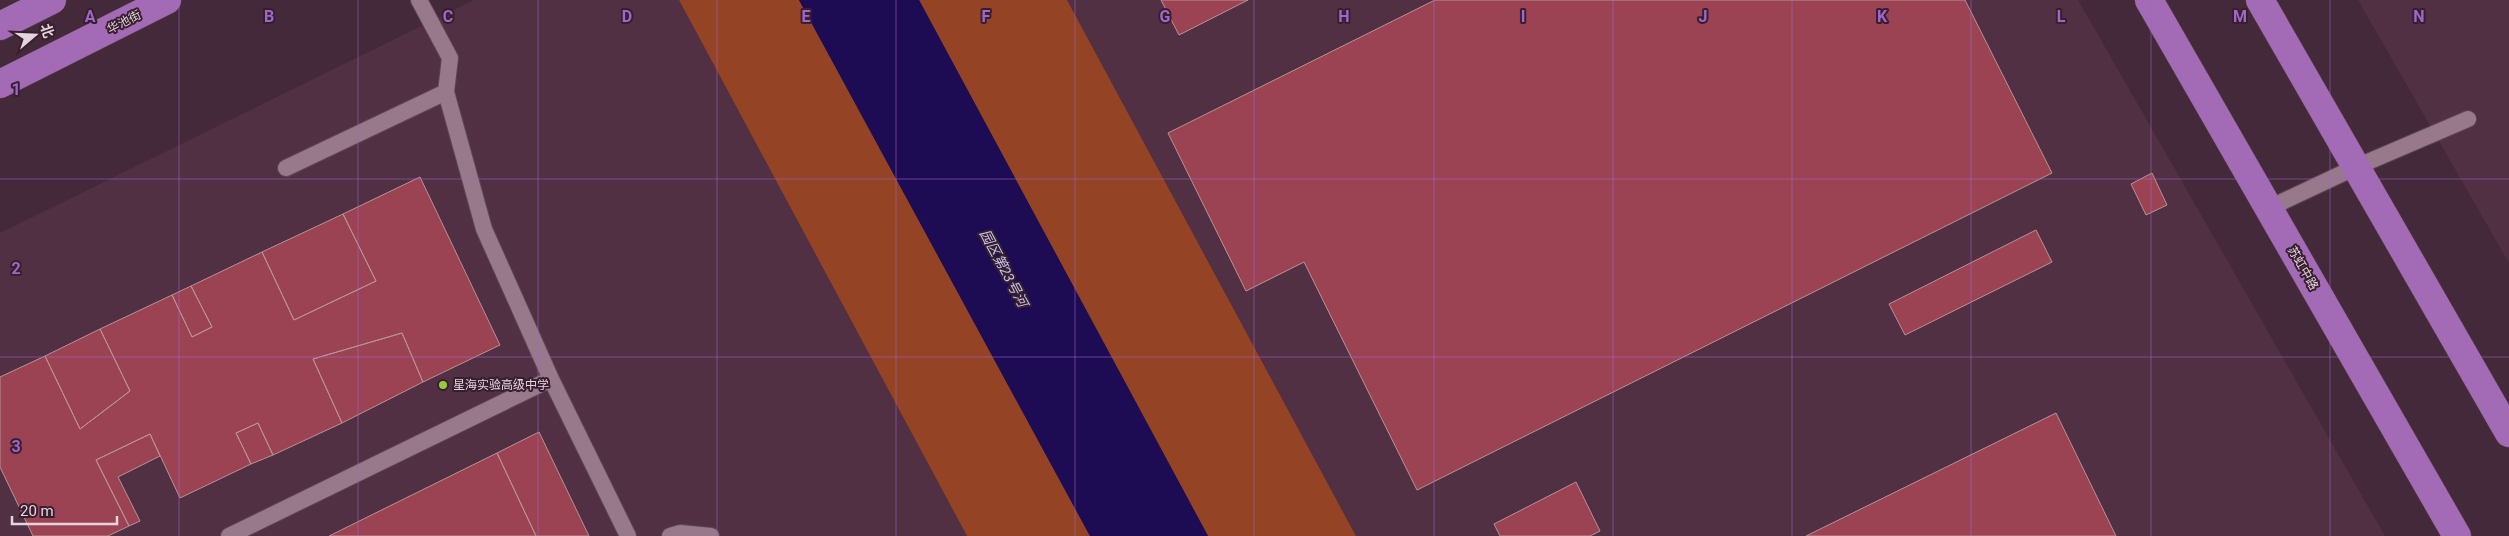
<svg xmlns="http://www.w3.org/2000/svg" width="2509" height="536" font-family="Roboto,'Noto Sans SC',sans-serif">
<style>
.built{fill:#513044}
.forest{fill:#954325}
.water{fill:#1d0c54}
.building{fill:#9c4353;stroke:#b89296}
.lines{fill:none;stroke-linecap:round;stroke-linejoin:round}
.lane-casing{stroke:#5e4755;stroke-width:18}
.primary-casing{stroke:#5e4755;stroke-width:29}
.lane{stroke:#98798c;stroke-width:16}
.primary{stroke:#a36bb5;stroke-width:28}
.grid{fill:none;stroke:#a066ca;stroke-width:1;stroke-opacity:0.55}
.poi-dot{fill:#98cb37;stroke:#381f2f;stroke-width:2}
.labels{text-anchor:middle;stroke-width:4;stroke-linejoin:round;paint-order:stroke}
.street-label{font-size:12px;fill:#e5d3dd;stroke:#381f2f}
.poi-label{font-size:12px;fill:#e5d3dd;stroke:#381f2f;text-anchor:start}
.water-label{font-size:14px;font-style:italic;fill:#c3c4ef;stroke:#381f2f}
.grid-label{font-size:16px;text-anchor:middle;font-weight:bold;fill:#a066ca;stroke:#381f2f;stroke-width:4;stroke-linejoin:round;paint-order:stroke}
</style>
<rect width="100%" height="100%" fill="#432939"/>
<path class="built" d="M474 0H679L967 536H0V233Z
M1067 0H2078L2385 536H1356Z
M2358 0H2509V263Z"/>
<path class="forest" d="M679 0H799L1090 536H967Z
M919 0H1067L1356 536H1208Z"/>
<path class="water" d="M799 0H919L1208 536H1090Z"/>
<path class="building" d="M1161 0H1248L1179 35Z
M1435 0H1965L2052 173 1417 490 1304 262 1246 291 1168 133Z
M2152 173 2167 205 2146 215 2131 184Z
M420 177 500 345 423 382 402 333 313 359 342 423 273 455 258 423 236 433 251 464 180 498 150 434 96 460 129 526 108 536H33L0 467V377L45 356 80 429 130 391 100 329 172 295 192 337 212 327 191 286 262 252 294 320 376 281 343 214Z
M343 214 376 281 294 320 262 252Z
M2036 230 2052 262 1905 335 1889 304Z
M191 286 212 327 192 337 172 295Z
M100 329 130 391 80 429 45 356Z
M402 333 423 382 342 423 313 359Z
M2056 413 2116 536H1806Z
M258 423 273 455 251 464 236 433Z
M539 432 589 536H536L497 453Z
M150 434 160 456 118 477 140 521 129 526 96 460Z
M497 453 536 536H329Z
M1576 482 1600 531 1590 536H1500L1494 524Z"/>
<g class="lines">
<g class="lane-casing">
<path id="lane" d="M286 168 446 92
M2269 208 2356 167 2468 119
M551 379 628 536
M229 536 551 379 484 229 446 92 450 58 419 0
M670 536 680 533 711 536"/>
</g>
<g class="primary-casing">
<path id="primary" d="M2149 0 2457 536
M2260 0 2509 433
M0 26 52 0
M0 84 167 0"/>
</g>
<use href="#lane" class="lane"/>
<use href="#primary" class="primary"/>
</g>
<path class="grid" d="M179 0V536M358 0V536M538 0V536M717 0V536M896 0V536M1075 0V536M1254 0V536M1434 0V536M1613 0V536M1792 0V536M1971 0V536M2151 0V536M2330 0V536M0 179H2509M0 357H2509"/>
<circle class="poi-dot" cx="443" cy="385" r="5"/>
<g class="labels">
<g class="street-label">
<text transform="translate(124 22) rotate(-27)" y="4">华池街</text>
<text transform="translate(2303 268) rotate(60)" y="4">苏虹中路</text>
</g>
<g class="poi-label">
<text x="453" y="389">星海实验高级中学</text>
</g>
<g class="water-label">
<text transform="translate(1004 268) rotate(62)" y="5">园区第23号河</text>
</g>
</g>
<g class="grid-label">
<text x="90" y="22">A</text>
<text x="269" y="22">B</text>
<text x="448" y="22">C</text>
<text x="627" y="22">D</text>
<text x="806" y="22">E</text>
<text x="986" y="22">F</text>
<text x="1165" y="22">G</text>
<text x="1344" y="22">H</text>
<text x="1523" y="22">I</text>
<text x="1703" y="22">J</text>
<text x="1882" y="22">K</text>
<text x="2061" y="22">L</text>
<text x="2240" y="22">M</text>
<text x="2419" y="22">N</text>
<text x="16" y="95">1</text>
<text x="16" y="274">2</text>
<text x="16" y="452">3</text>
</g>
<g transform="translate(35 35) rotate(71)" stroke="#381f2f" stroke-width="4" paint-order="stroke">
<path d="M0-4L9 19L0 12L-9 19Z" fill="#e5d3dd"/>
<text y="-8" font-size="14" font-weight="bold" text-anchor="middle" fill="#e5d3dd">北</text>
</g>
<path d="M12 516v8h105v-8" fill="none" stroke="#e5d3dd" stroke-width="2.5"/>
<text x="20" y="516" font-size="15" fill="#e5d3dd" stroke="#381f2f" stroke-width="4" paint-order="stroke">20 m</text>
</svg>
